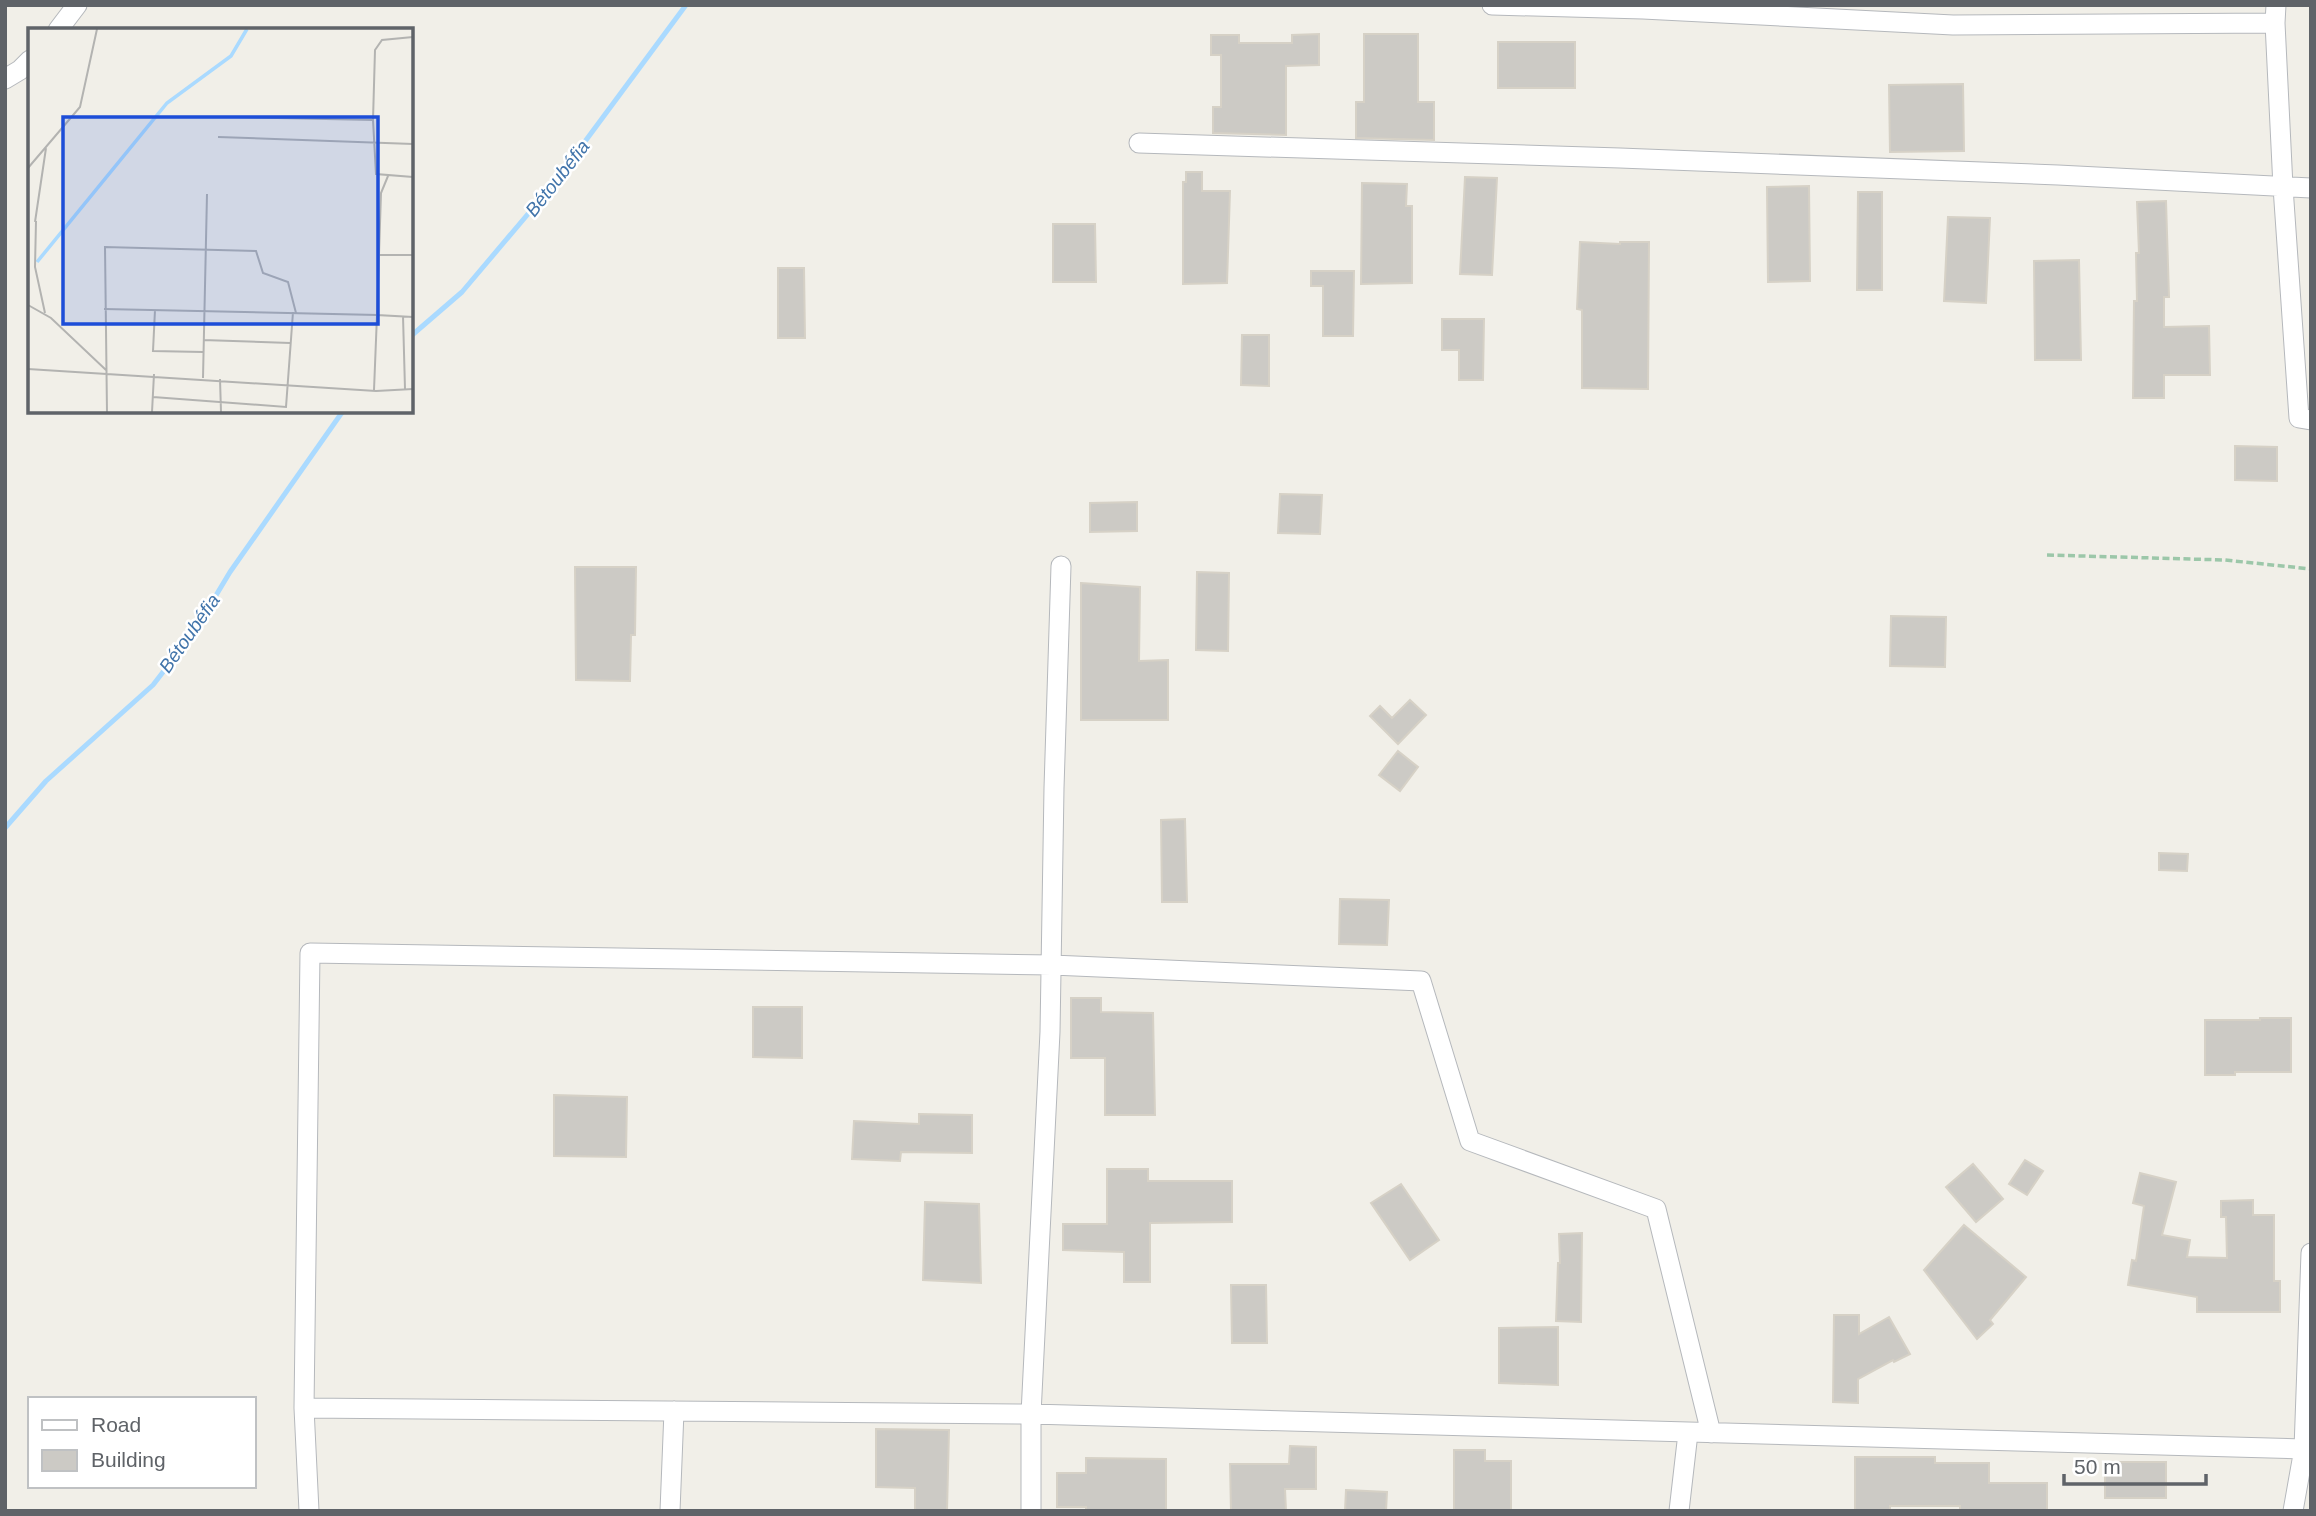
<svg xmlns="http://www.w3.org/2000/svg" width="2316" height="1516" font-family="Helvetica,sans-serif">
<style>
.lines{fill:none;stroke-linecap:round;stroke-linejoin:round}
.stream{stroke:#aadaff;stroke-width:5}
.building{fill:#cccac5;stroke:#d6d1c6;stroke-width:2}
.street-casing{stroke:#b5b8bc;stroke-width:21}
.path{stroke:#9cc7a9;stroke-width:3.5;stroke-dasharray:7 3.5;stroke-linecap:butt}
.street{stroke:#fff;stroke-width:19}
.labels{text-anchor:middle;stroke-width:5;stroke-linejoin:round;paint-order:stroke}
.water-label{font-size:19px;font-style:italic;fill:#4174aa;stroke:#fff}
.inset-river{fill:none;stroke:#aadaff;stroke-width:3.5}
.inset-road{fill:none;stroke:#b3b3b1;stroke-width:2}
.view{fill:#1d4ed8;fill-opacity:0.15;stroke:#1d4ed8;stroke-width:3.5}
.inset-edge{fill:none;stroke:#5f6368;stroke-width:3.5}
</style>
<rect width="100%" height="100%" fill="#f1efe8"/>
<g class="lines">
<path class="stream" d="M411 336 462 292 555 182 686 5
M5 828 46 781 153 685 194 632 230 572 343 411"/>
</g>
<path class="building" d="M1319 34V65L1286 66V135L1213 133V107H1221V55H1211V35H1239V43H1292V35Z
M1364 34H1418V102H1434V140L1356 138V102H1364Z
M1498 42H1575V88H1498Z
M1963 84 1964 151 1890 152 1889 85Z
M1186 172H1202V191H1230L1227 283 1183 284V182H1186Z
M1465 177 1497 178 1492 275 1460 274Z
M1362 183 1407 184 1406 206H1412V283L1361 284Z
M1809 186 1810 281 1768 282 1767 187Z
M1858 192H1882V290H1857Z
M2166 201 2169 297H2164V327L2209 326 2210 375H2164V398H2133L2134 301H2137L2136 253H2139L2137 202Z
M1948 217 1990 218 1986 303 1944 301Z
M1053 224H1095L1096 282H1053Z
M1580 242 1620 244V242H1649L1648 389 1582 388V310L1577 309Z
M2079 260 2081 360H2035L2034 261Z
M778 268H804L805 338H778Z
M1311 271H1354L1353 336H1323V286H1311Z
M1442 319H1484L1483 380H1459V350H1442Z
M1242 335H1269V386L1241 385Z
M2235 446 2277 447V481L2235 480Z
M1280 494 1322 495 1320 534 1278 533Z
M1137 502V531L1090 532V503Z
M575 567H636L635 635H631L630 681 576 680Z
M1197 572 1229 573 1228 651 1196 650Z
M1081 583 1140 587 1139 661 1168 660V720H1081Z
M1891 616 1946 617 1945 667 1890 666Z
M1410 700 1426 715 1398 744 1370 716 1380 706 1392 718Z
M1398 751 1418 767 1400 791 1379 775Z
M1185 819 1187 902H1162L1161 820Z
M2159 853 2188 854 2187 871 2159 870Z
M1340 899 1389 900 1387 945 1339 944Z
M1071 998H1101V1012L1153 1013 1155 1115H1105V1058H1071Z
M753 1007H802V1058L753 1057Z
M2260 1018H2291V1072H2235V1075H2205V1020H2260Z
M554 1095 627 1097 626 1157 554 1156Z
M919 1114 972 1115V1153L901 1152 900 1161 852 1159 854 1121 919 1124Z
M2025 1160 2043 1171 2027 1195 2009 1184Z
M1973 1164 2003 1199 1976 1222 1946 1187Z
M1107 1169H1148V1181H1232V1222L1150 1223V1282H1124V1252L1063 1250V1224H1107Z
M2140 1173 2176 1182 2162 1235 2190 1240 2187 1257 2227 1258 2226 1217H2221V1201L2253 1200V1215H2274V1281H2280V1312H2197V1297L2128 1285 2132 1260 2136 1261 2144 1206 2133 1203Z
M1401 1184 1439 1240 1410 1260 1371 1203Z
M925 1202 979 1204 981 1283 923 1280Z
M1964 1225 2026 1277 1990 1320 1993 1324 1977 1339 1924 1270Z
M1582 1233 1581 1322 1556 1321 1558 1263H1560L1559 1234Z
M1231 1285H1266L1267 1343H1232Z
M1834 1315H1859V1334L1889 1317 1910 1354 1894 1362 1893 1360 1858 1379V1403L1833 1402Z
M1558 1327V1385L1499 1383V1328Z
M876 1429 949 1430 947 1511H915V1488L876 1487Z
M1290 1446 1316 1447V1489H1285L1286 1511H1231L1230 1464H1289Z
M1454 1450H1485V1461H1511V1511H1454Z
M1855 1457H1935V1463H1989V1483H2047V1511H1960V1506H1890V1511H1855Z
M1086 1458 1166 1459V1511H1086V1507H1057V1473H1086Z
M2105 1462H2166V1498H2105Z
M1346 1490 1387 1492 1386 1511H1345Z"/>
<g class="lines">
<g class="street-casing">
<path id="street" d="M1492 5 1643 9 1953 25 2275 23
M2276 5 2275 23 2283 187 2299 418 2311 420
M58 30 77 5
M5 79 20 70 30 60
M1139 143 1620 158 2058 175 2311 188
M2311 1253 2304 1449 2311 1450
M304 1408 1031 1414 2304 1449 2293 1511
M309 1511 304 1408 310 953 1052 965 1421 981 1470 1141 1656 1209 1711 1433
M670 1511 674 1411
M1031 1511V1414L1050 1032 1054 788 1061 566
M1679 1511 1688 1433"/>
</g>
<path class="path" d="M2047 555 2225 560 2311 569"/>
<use href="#street" class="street"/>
</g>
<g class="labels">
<g class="water-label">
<text transform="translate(557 178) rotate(-52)" y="7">Bétoubéfia</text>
<text transform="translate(189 633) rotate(-55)" y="7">Bétoubéfia</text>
</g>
</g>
<g transform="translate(28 28)">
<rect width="385" height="385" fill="#f1efe8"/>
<path class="inset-river" d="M9 234 139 75 203 28 219 1"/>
<path class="inset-road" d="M385 9 354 12 347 22 345 92 348 146 385 149M208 89 345 92M190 109 385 116M0 140 52 79 69 1M360 148 353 165 349 287 385 289M8 193 7 239 17 285M7 194 18 120M351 227H385M0 277 23 290 78 342M76 281 349 287 346 362M127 282 125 323 175 324M375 288 377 361M175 312 262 315M0 341 348 363 385 361M175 350 179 166M192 351 193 384M125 369 258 379 265 284M79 384 77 219 228 223 235 245 260 254 268 285M124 384 126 346"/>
<path class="view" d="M35 89H350V296H35Z"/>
<rect width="385" height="385" class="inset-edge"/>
</g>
<rect width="2316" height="1516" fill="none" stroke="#5f6368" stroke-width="14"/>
<rect x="28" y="1397" width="228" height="91" fill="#ffffff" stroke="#bfc1c3" stroke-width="2"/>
<rect x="42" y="1420" width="35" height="10" fill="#ffffff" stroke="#bfc1c3" stroke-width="2"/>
<text x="91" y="1432" font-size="21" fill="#5f6368">Road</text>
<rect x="42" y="1450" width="35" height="21" fill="#cccac5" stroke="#bfc1c3" stroke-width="2"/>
<text x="91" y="1467" font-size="21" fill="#5f6368">Building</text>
<path d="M2064 1474v10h142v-10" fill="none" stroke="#5f6368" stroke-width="3.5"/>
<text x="2074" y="1474" font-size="21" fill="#5f6368" stroke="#ffffff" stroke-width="5" paint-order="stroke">50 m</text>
</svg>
